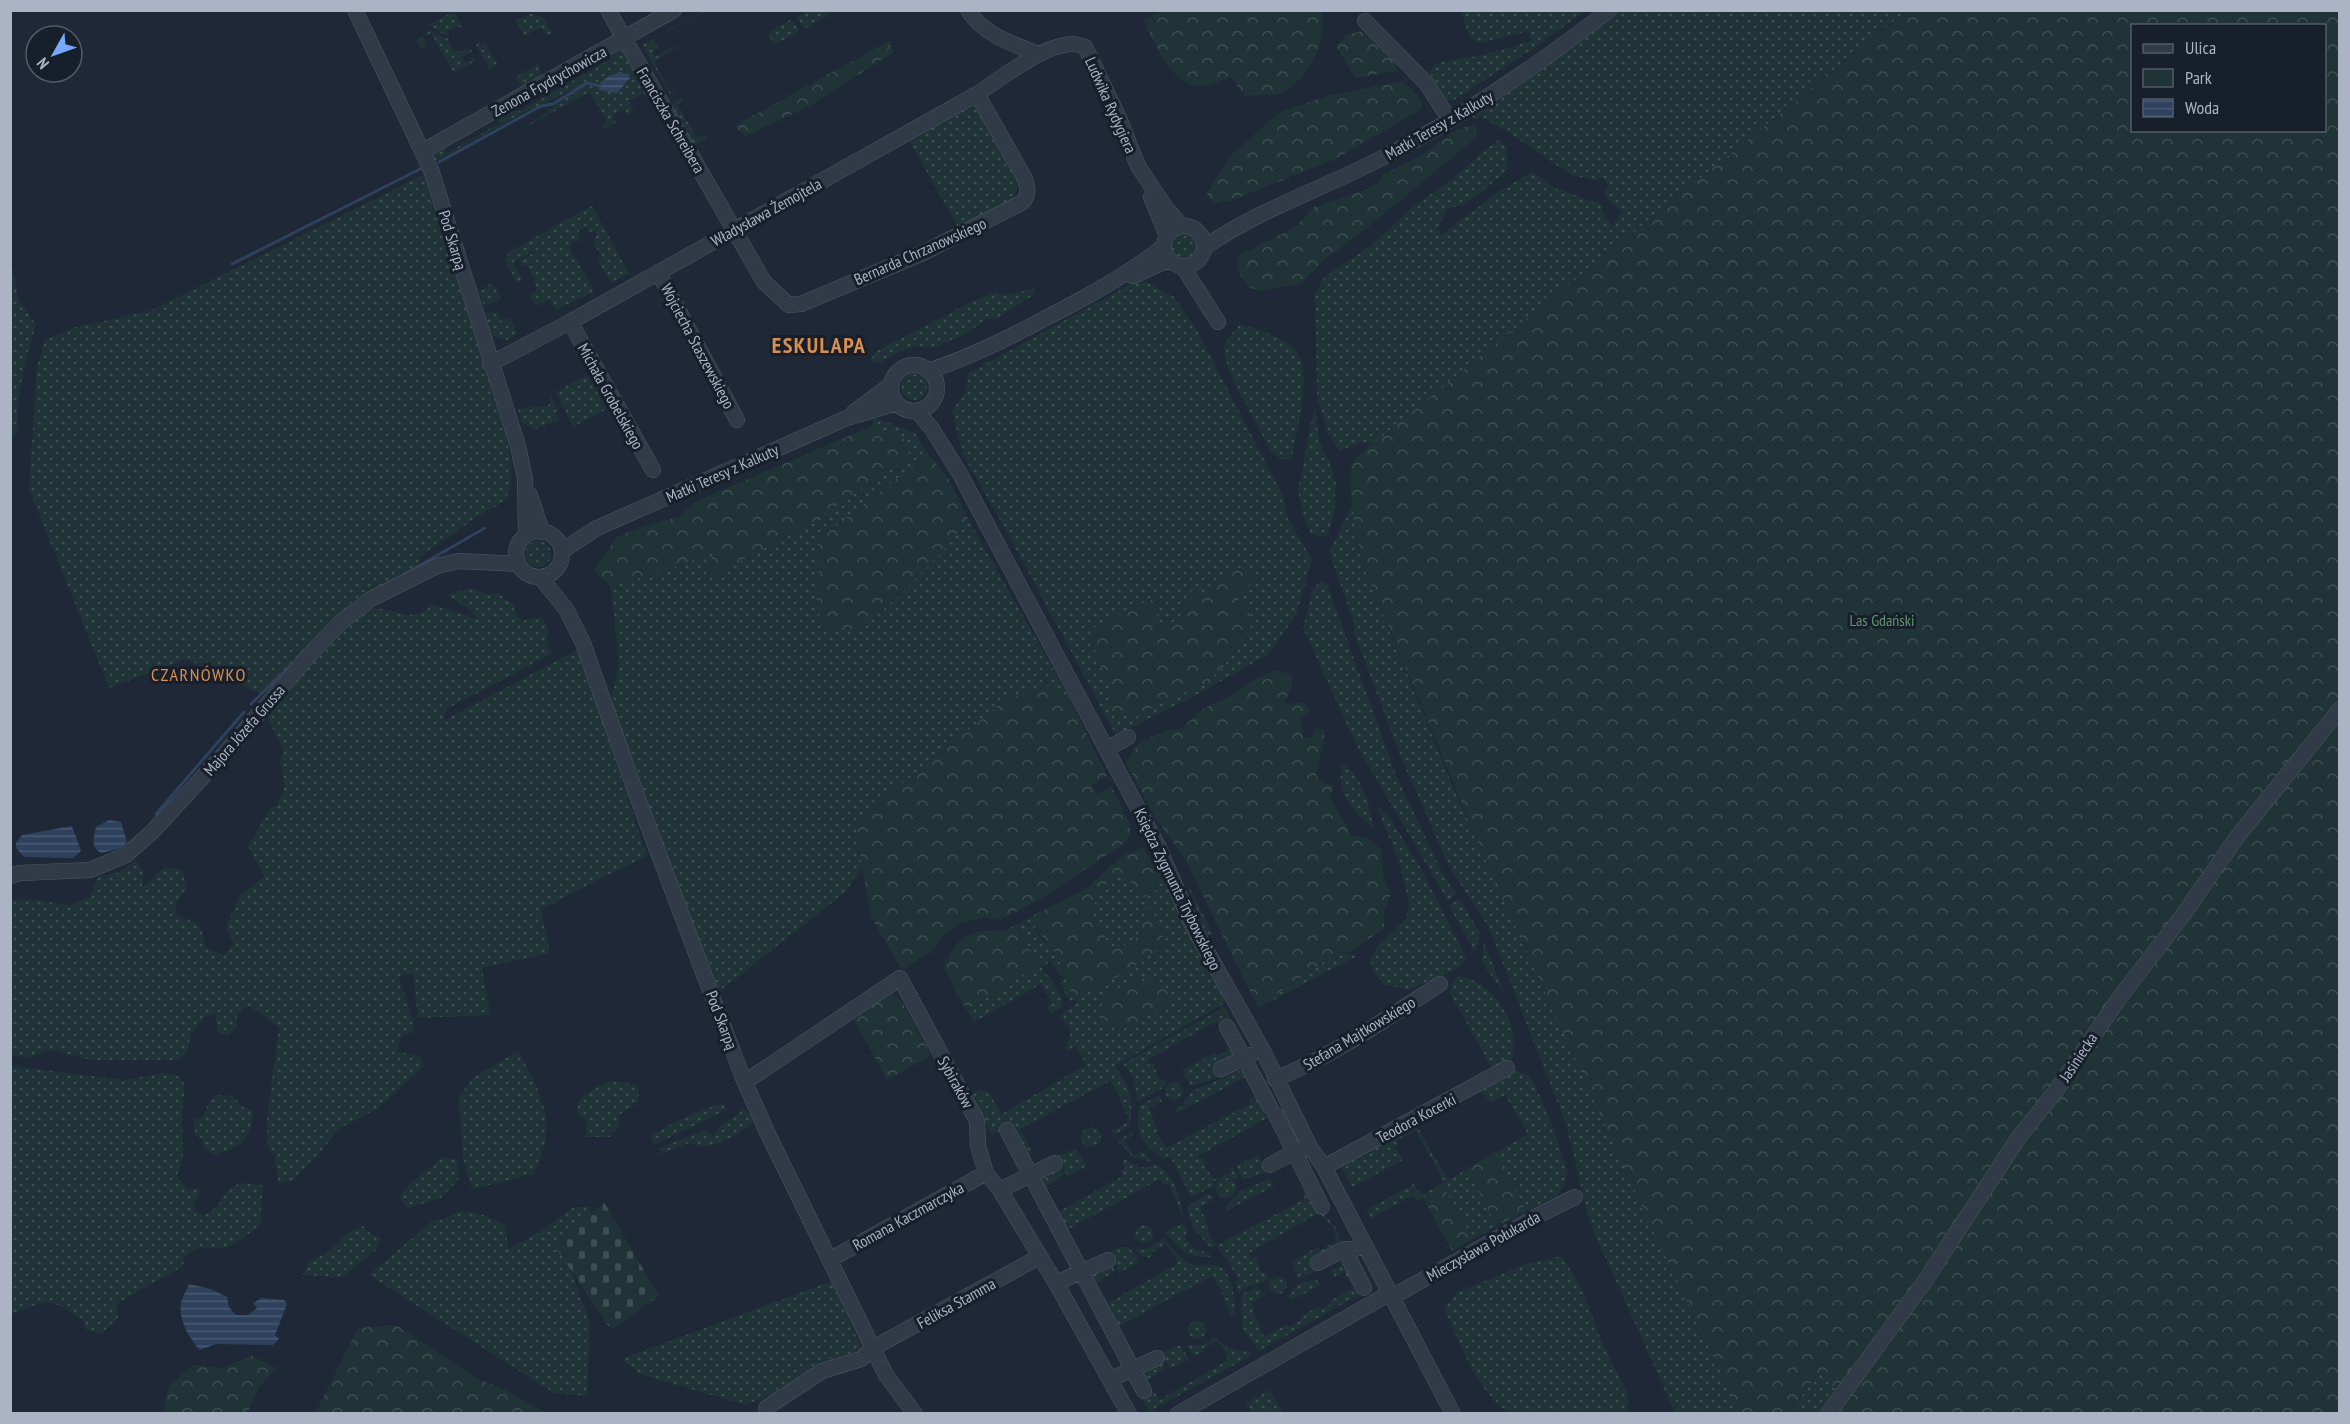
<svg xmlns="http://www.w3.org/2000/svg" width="2350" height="1424" font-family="'PT Sans Narrow',sans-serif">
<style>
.green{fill:url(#green-dots)}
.forest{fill:url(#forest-crowns);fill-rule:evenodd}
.cemetery{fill:url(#cemetery-stones)}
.water{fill:url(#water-rules)}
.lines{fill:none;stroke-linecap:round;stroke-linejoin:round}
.stream{stroke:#2e415d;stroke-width:3}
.minor-casing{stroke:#4f5765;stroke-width:16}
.minor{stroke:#313a47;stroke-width:15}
.labels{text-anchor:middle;stroke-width:6;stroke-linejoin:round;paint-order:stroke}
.street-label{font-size:16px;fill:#abb4c4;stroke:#171f2b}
.park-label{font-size:16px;fill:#62956e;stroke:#171f2b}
.neighbourhood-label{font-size:18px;letter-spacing:1.5px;fill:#d98e51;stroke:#171f2b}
.district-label{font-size:22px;font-weight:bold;letter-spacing:1.5px;fill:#d98e51;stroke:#171f2b}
</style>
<defs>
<pattern id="green-dots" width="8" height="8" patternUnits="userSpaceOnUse" patternTransform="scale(1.5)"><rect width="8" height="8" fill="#203437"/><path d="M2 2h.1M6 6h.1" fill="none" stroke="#3e4f52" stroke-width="1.8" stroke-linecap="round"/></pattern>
<pattern id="forest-crowns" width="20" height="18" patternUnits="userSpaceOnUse" patternTransform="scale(1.5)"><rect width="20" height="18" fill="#203437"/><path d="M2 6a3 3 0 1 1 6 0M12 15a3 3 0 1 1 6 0" fill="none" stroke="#3e4f52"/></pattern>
<pattern id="cemetery-stones" width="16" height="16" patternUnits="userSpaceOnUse" patternTransform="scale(1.5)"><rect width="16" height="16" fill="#203437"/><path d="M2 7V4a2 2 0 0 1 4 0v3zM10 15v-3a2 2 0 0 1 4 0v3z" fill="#3e4f52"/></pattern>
<pattern id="water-rules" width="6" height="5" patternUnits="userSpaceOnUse" patternTransform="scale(1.5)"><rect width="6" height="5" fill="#2e415d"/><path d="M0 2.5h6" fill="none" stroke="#4a5a73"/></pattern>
</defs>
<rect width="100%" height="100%" fill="#1e2836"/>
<path class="green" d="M810 10 827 11 829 15 804 29 797 17Z
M454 11 464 29 457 26 449 31 448 37 429 25Z
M703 11H705L653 39 658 48 652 52 654 57 674 46 675 48 654 62 670 91 677 89 670 94 642 45Z
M1462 11H1585L1531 50 1454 100 1445 101C1437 89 1423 75 1437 63L1482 55 1532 41 1528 31 1482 43C1465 39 1465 25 1462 11Z
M1618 11H1906L1373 444 1361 442 1339 451 1328 434 1317 396 1315 295 1324 277 1369 247 1414 206 1452 180 1482 152 1499 140 1507 148V171L1466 204 1446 209 1439 228 1441 235 1500 191 1532 172 1555 188 1600 204 1605 217 1613 226 1621 212 1604 195 1608 185 1603 177 1595 180 1571 175 1511 134 1480 116 1476 120 1470 115 1564 52Z
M528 13 543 17 552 33 547 36 541 27 525 36 515 19 525 17Z
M790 20 794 22 798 29 797 33 777 43 773 42 769 36 770 31Z
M430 30 448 39 453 50 461 52 469 47 472 51 462 57 466 63 475 58V61L454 73 431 33 422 38 426 46 422 49 416 40Z
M479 42 481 44 485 42 497 64 490 70 476 45Z
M621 49 624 51 654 101 651 102 644 93 629 101 634 112 628 115 624 109 613 115 616 122 604 129 603 126 607 122 590 92 526 127 583 85 519 115 432 163 433 153 443 147 447 153 500 123 497 117 514 107 518 112 611 59 608 53 613 54Z
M538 64 542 75 521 87 516 77Z
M681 98 683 101 678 105 696 137 702 135 708 138 680 152 659 114 663 112 666 115 673 103Z
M968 105 980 106 1019 182 1011 205 960 231 910 142Z
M423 175C446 245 469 315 490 385 499 415 515 451 511 483 510 496 501 506 489 509L419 557V565L350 604 262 694 186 659 109 688 29 489 37 367 45 340 76 327 150 311Z
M592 206 629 273 611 283 598 261 602 257 593 242 597 235 595 231 588 232 586 225 585 228 579 229V240L575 242 573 240 570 249 592 286 593 292 556 310 549 300 535 306 529 295 537 290 535 284 536 283 526 264 522 266 520 261 543 247 513 262 522 280 517 282 504 259 508 257 507 253Z
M1170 246a14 14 0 1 1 28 0a14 14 0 1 1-28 0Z
M11 263 19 300 36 325C28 351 13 404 19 430L11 438Z
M1140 279 1174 297 1197 330 1284 498 1288 519 1312 559 1296 615 1269 654 1202 692 1116 735 1003 525 963 455 952 411 965 393 969 373Z
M491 284 496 287 501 299 484 306 479 291Z
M1035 288 1032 296 1018 305 998 318 987 319 966 334 932 348 913 347 900 351 881 362 871 363V359L877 351 973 301 997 292 1003 296Z
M496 311 501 321 510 318 517 334 507 340 494 336 491 339 483 314Z
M1239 325C1258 328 1295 340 1301 360 1309 390 1297 427 1292 457L1282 460 1272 453C1261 432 1223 369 1224 349 1225 340 1234 332 1239 325Z
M901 387a13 13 0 1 1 26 0a13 13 0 1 1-26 0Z
M587 375 607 409 573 427 556 392Z
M551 395 558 411 555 412 559 420 534 430 532 426 527 427 526 424 523 425 518 409 549 405Z
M1315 405 1319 442 1328 458 1336 483 1334 514 1327 537 1311 534 1303 515 1298 490Z
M874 417 915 433 928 454 817 541 819 561 816 607 880 613 946 548 968 519 1069 697 1043 685 1004 701 866 813 856 832 863 867 845 892 718 993 610 705C611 692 618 679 618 667 618 640 614 613 610 586L662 572 713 552 715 575 813 522 903 438 872 426Z
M1353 503 1357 544 1362 563 1453 787 1644 1209 1735 1402 1743 1413H1675L1590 1223 1565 1121 1488 926 1451 870 1402 760 1354 633V622L1329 552Z
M525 554a13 13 0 1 1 26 0a13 13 0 1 1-26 0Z
M1321 581 1327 584 1396 775 1442 872 1456 894 1448 901 1357 746 1303 628 1313 589Z
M470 588 489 595 498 593 514 605 516 614 522 621 543 617 548 630 547 645 553 653 447 709 443 721 579 649 647 857 597 880 541 910 550 953 482 968 490 1015 418 1018 413 973 399 976 413 1021V1031L401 1037 397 1051 420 1057 424 1066 377 1109 338 1129 318 1156 292 1181 278 1183 275 1156 268 1147 267 1118 279 1028C269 1021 260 1011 248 1006L237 1014V1026L228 1036 217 1032 216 1015 206 1016 191 1033 187 1052 180 1060H91L51 1050 28 1057 11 1056 10 899 38 900 71 906 90 897 98 876 118 873 135 861 144 871 142 888 164 868 182 869 187 889 176 902V915C197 923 203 924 206 948L224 955 234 943 226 928 240 895 264 876 248 846 270 809 278 804 285 786 280 762 284 751 267 717C289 691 339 622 368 610 383 604 400 618 417 614 423 613 428 607 432 604L476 619 472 611 448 595Z
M1342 764C1362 775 1371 807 1373 827 1353 815 1335 789 1342 764Z
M1376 805 1386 812 1419 865 1466 957 1462 966 1409 990 1383 984 1374 973 1370 958 1378 946 1407 918 1409 902 1398 859Z
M1125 874 1133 887 1155 891 1161 877 1228 1001 1115 1066C1130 1087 1135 1101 1129 1127L1114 1135 1112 1131 1129 1121 1119 1098 1121 1097 1110 1081 1020 1129 1032 1152 1025 1156 1008 1127 992 1135 970 1095 978 1090 988 1091 1002 1114 1086 1065 1076 1046 1068 1051 1065 1048C1074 1034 1072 1026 1058 1017L1076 1003 1074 1000 1069 1001 1060 982 1064 979 1050 961 1044 966H1040C1048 977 1063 991 1063 1006L1051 1014 1046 1007 1052 1003 1041 984 974 1022 967 1010 1039 965 1019 931H1004L1036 914 1035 931 1057 955 1074 999 1136 939 1121 947H1106L1104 928 1093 916V906L1109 880Z
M1187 883 1213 934 1209 936 1206 935Z
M1459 898 1480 933 1475 952 1449 906Z
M1484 943 1505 995 1481 961Z
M1337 951 1357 956 1258 1008C1284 988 1313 972 1337 951Z
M1458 976C1493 981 1522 1024 1512 1059L1493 1070 1450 993 1452 983Z
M1224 1007 1236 1028 1220 1026 1217 1021 1147 1060 1149 1065 1153 1063 1158 1077 1166 1082 1163 1088 1138 1101 1132 1075 1123 1064Z
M1233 1047 1236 1052 1215 1064 1221 1077 1191 1086 1182 1070 1215 1053 1217 1056Z
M518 1051C533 1079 552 1109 545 1143 543 1153 538 1164 534 1174L472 1189 463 1159 459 1097 473 1078Z
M11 1066 123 1080 164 1073 181 1077 185 1087 182 1112 183 1158 177 1176 188 1189H199V1197L193 1204 197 1212 204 1215C230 1205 219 1174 263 1186L260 1225C249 1233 236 1246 222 1248 202 1250 204 1243 185 1256L183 1266 116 1304 118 1318 101 1334 85 1329 83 1320C50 1298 51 1299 13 1313L11 1312Z
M1239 1071 1244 1073 1246 1077 1177 1113 1175 1110 1184 1104 1192 1091Z
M1516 1071 1529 1076 1534 1083 1552 1124 1567 1171 1565 1185 1556 1197 1526 1211 1495 1153 1528 1134 1505 1095 1490 1103 1484 1094 1476 1091 1499 1076Z
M610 1081 639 1085 638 1102 619 1115 620 1124 610 1137H585L587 1120 577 1114 578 1101 593 1089Z
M1165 1091a9 9 0 1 1 18 0a9 9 0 1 1-18 0Z
M215 1095 233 1096 241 1106 253 1111C252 1141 240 1148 213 1155L203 1147 202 1138 195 1136 194 1120 203 1117 209 1102Z
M1159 1095 1162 1101 1149 1108 1158 1131 1156 1132 1166 1148 1250 1104 1249 1099 1255 1096 1265 1115 1269 1113 1274 1122 1271 1124 1267 1118 1198 1156 1199 1159 1202 1158 1205 1167 1214 1179H1217L1231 1172 1230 1169 1233 1167 1238 1178 1232 1180 1227 1177 1213 1182 1215 1186 1191 1197 1170 1156 1164 1159C1141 1145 1135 1132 1139 1106Z
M723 1103 726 1110 654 1145 651 1136C673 1122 697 1111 723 1103Z
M743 1110 751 1114 755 1122C736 1135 711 1154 689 1143L661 1154 659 1148 705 1130 713 1136 720 1126Z
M1416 1125 1448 1180 1467 1169 1497 1226 1473 1239 1443 1187 1417 1201 1413 1195 1371 1218 1366 1210 1414 1184 1421 1195 1444 1182 1416 1130 1396 1141 1398 1145 1395 1147 1403 1160 1352 1187 1340 1164Z
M1081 1137a10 10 0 1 1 20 0a10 10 0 1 1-20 0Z
M1133 1132 1134 1135 1125 1140 1133 1156 1142 1151 1151 1160 1149 1161 1134 1158 1117 1140Z
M1076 1149 1087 1166 1067 1177 1058 1156Z
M1258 1155 1267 1172 1243 1180 1236 1166Z
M442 1157 457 1160 459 1179 441 1198 409 1208 400 1199 405 1188Z
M1125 1158C1135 1166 1143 1171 1155 1164 1174 1173 1181 1197 1183 1217L1169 1183 1164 1186 1160 1179 1065 1231 1035 1181 1061 1167 1064 1175 1045 1187 1058 1212 1123 1176 1121 1171 1125 1168 1123 1163Z
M1216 1188a10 10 0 1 1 20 0a10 10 0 1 1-20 0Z
M1270 1179 1274 1186 1227 1211 1225 1208 1241 1190Z
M1307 1190C1312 1197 1316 1205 1321 1211 1330 1222 1340 1228 1340 1243L1312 1260 1318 1271 1298 1279 1291 1262 1318 1247 1320 1250 1337 1241 1333 1227 1319 1213 1249 1253 1252 1259 1256 1257 1261 1271 1269 1277 1268 1280 1249 1286 1239 1293 1236 1282 1239 1280 1229 1263 1216 1246 1211 1248 1193 1228 1187 1206 1209 1194 1215 1198 1200 1207 1209 1229 1207 1231 1216 1246 1305 1199 1303 1193Z
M573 1207H590L596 1238 570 1269 590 1321 587 1396 554 1393 369 1275 432 1221C443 1221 450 1214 460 1212 474 1209 491 1218 504 1224L509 1249 538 1233Z
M1183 1223 1187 1231 1185 1238 1196 1250 1204 1251 1210 1255 1209 1257C1187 1258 1177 1248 1165 1232Z
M1135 1234a9 9 0 1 1 18 0a9 9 0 1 1-18 0Z
M363 1226 371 1234 381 1238 376 1250 343 1277 303 1275 309 1262 329 1251 348 1233Z
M1164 1238C1171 1247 1180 1260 1191 1264 1199 1267 1207 1263 1215 1265 1233 1268 1235 1299 1235 1314L1231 1316 1221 1293 1223 1292 1212 1276 1117 1327 1087 1278 1112 1265 1115 1271 1096 1283 1098 1290 1108 1303 1177 1264 1176 1258 1167 1246 1164 1245 1151 1253 1152 1256 1148 1258 1140 1255 1136 1248 1144 1250Z
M1119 1247H1129L1139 1262 1119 1273 1111 1251Z
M1561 1256 1581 1286 1601 1340 1628 1395V1413C1611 1414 1518 1417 1509 1412 1480 1398 1457 1337 1444 1308L1457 1293 1523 1265Z
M1344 1264 1362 1293 1259 1351 1242 1328 1241 1295 1258 1287 1265 1295 1251 1303 1255 1310 1253 1312 1261 1326 1259 1327 1264 1337 1287 1324 1289 1327 1302 1319 1301 1316 1318 1307 1321 1310 1331 1304 1330 1301 1353 1288 1344 1272 1335 1277 1331 1270Z
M1269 1285a9 9 0 1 1 18 0a9 9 0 1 1-18 0Z
M1315 1279 1322 1284 1292 1300 1288 1297 1296 1285Z
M832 1281 862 1350 820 1362 768 1396 745 1405 640 1374 621 1359Z
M1188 1330a9 9 0 1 1 18 0a9 9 0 1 1-18 0Z
M1214 1337 1228 1348 1249 1352 1252 1355 1149 1412 1140 1396 1138 1375 1162 1362 1165 1368 1148 1380 1152 1392 1154 1391 1159 1400 1228 1360 1226 1355 1227 1354 1218 1342H1215L1202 1349 1203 1352 1194 1356 1186 1345H1202L1209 1343Z
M1180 1345 1189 1359 1170 1369 1161 1352Z
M1819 1373 1839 1391 1821 1413 1788 1414Z
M1270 1390 1283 1413H1251L1246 1403Z"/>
<path class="forest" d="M1321 11 1324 27 1317 52 1302 78 1280 94 1245 96 1231 77C1221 80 1209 86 1199 86 1172 86 1153 41 1144 20L1160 11Z
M1907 11H2339V1413H1839L1848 1400 1819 1373 1788 1413H1743L1735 1402 1655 1235 1490 871 1362 563C1358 545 1347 485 1351 469 1353 463 1357 458 1361 453ZM2132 26H2324V130H2132Z
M1361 31C1376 42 1393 52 1397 71L1355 78 1336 46 1346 35Z
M889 41 894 52 811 105 746 136 738 130 736 125Z
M1403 81 1423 102 1421 109 1335 159 1233 200 1213 204 1207 194 1229 157 1280 112 1327 96Z
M1470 125 1477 128V137L1357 236 1325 259 1302 283 1262 291 1248 287 1236 268 1240 255 1294 228 1314 207 1350 196 1379 183 1382 175 1422 155 1451 133Z
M872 426 903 438 910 448 907 459 813 522 715 575 709 568 713 553 662 572 610 586 594 570 616 538 630 531 681 516 694 502Z
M928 454 948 478 968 519 946 548 898 597 861 628 832 631 823 625 816 607 819 561 817 541Z
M1238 567 1254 578 1251 585 1241 591 1238 601 1248 609 1251 627 1243 637 1225 665 1204 685 1158 704 1138 717 1127 713 1115 715 1109 711 1110 689 1095 651 1093 628 1144 601 1157 599 1159 603 1158 626 1162 629C1189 614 1178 613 1191 591L1206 592 1220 578Z
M1275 670 1292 675V688L1285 701 1287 704 1303 702 1310 710 1301 719 1303 738 1312 737 1316 728 1324 730C1325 746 1318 760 1316 776L1326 784 1333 785 1331 798 1351 835 1366 837 1382 850 1383 876 1391 894 1384 911V928L1349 953 1337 951C1312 972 1284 988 1258 1008L1186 861 1155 817 1126 763 1133 750 1144 740 1167 730 1180 729 1205 708 1231 696 1247 683Z
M1043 685 1069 697 1107 776 1092 785 1098 794 1112 787 1129 823 1131 834 1125 843 1037 901 1000 920 983 917 957 925 945 935 931 952 902 970 871 917 856 832 866 813 1004 701Z
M1143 847 1161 877 1155 891 1142 898 1125 874 1109 880 1093 906V916L1104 928 1106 947H1121L1136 939 1149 907 1161 924 1164 945 1131 969 1074 1000 1057 955 1035 928 1036 914 1087 888 1122 856Z
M986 931H1018L1039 965 966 1010 943 967C956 945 958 934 986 931Z
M1140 978 1156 981 1170 992 1171 1003 1122 1030 1103 1023C1094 993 1119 989 1140 978Z
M892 993 902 1002 931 1055 887 1080 854 1019 880 997Z
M1495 1153 1526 1211 1497 1226 1467 1169Z
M1443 1186 1473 1239 1452 1251 1423 1198Z
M396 1325 476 1378 505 1390 546 1413H311L318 1408 358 1328Z
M251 1356 276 1368 260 1386 247 1413H163L169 1386 193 1365 220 1368Z"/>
<path class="cemetery" d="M604 1202 659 1296 611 1330 555 1246Z"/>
<path class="water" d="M620 72 629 74 630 78 617 93 599 90 600 83 609 76Z
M109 820 121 822 127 842 121 848 101 853C90 847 94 837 96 827Z
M72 826 81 851 73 858 24 857 16 848V843L22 835Z
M189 1284 211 1289 227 1297 229 1307 236 1315H248L257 1308 253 1303 262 1298 284 1300 287 1304 275 1335 279 1339 273 1345 216 1344 200 1350C189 1339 178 1319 181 1302 183 1296 187 1290 189 1284Z"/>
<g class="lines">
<path class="stream" d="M439 162 541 106 553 104 587 83 600 86
M232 264 420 169
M403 575 485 528
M251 704 291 665
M156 814 244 712"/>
<g class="minor-casing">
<path id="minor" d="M355 10 431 170 518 446 525 479 526 535
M608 10 764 282 789 305 801 304 925 252 1023 202C1029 194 1028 189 1025 179L977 94
M968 10C983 35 1013 44 1038 54
M1365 21 1426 83 1450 120
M423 151 674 10
M1151 197 1167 236
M1164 246a20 20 0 1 1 40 0a20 20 0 1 1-40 0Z
M1205 247C1258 210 1322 189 1380 159 1461 118 1537 66 1609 10
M1183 267 1218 322
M658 272 737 420
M1133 276 1169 260
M570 322 653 470
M490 364 570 322 977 94C1001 79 1057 32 1085 47L1119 118 1138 166 1166 208 1182 226
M891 388a23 23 0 1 1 46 0a23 23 0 1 1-46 0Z
M928 371C969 358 1005 340 1042 320 1085 298 1126 276 1164 246
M917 411 932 429 960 474 1158 846 1191 923 1263 1051 1310 1147 1324 1167 1453 1414
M854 412 892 384
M530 495 542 532
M516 554a23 23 0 1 1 46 0a23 23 0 1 1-46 0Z
M562 551 597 528 847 418 897 403
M540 577 566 609 583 643 638 799 743 1078 767 1132 886 1375 915 1414
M1107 749 1128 737
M10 876 20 873 90 870 126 855 152 832 223 755 311 653 341 622 371 599 437 566 458 561 518 564
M1227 1027 1270 1107
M1221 1069 1251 1055
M1275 1079C1334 1056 1387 1018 1440 984
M745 1082 900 978 977 1121 978 1146 986 1173 1000 1190 1056 1283 1129 1414
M1276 1115 1322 1207
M1007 1130 1144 1391
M1270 1165 1295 1152 1302 1150
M1324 1167 1507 1068
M1000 1190 1055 1163
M1344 1249 1364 1288
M831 1259 986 1173
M1318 1263 1344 1249H1355L1365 1245
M1056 1283 1108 1260
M1392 1297 1537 1216 1575 1197
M1111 1379 1157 1358
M766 1408 822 1371 861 1359 873 1348 1039 1257
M1178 1414 1383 1297
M1828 1414 1925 1281 2019 1137 2055 1092 2120 997 2183 915 2237 837 2340 709"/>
</g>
<use href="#minor" class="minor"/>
</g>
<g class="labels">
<g class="street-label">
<text transform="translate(549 81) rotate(-29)" y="6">Zenona Frydrychowicza</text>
<text transform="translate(1111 105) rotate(66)" y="6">Ludwika Rydygiera</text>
<text transform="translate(671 120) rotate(60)" y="6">Franciszka Schreibera</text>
<text transform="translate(1439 125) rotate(-30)" y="6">Matki Teresy z Kalkuty</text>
<text transform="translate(766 212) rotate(-29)" y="6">Władysława Żemojtela</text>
<text transform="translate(453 240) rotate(73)" y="6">Pod Skarpą</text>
<text transform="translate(920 251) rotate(-24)" y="6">Bernarda Chrzanowskiego</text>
<text transform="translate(698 346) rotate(62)" y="6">Wojciecha Staszewskiego</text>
<text transform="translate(611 396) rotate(61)" y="6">Michała Grobelskiego</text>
<text transform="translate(722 473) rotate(-24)" y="6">Matki Teresy z Kalkuty</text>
<text transform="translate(244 730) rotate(-49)" y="6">Majora Józefa Grussa</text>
<text transform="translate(1178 889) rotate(64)" y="6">Księdza Zygmunta Trybowskiego</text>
<text transform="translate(722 1020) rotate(69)" y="6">Pod Skarpą</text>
<text transform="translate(1359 1033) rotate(-31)" y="6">Stefana Majtkowskiego</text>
<text transform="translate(2078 1057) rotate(-56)" y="6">Jasiniecka</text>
<text transform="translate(956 1082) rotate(61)" y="6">Sybiraków</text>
<text transform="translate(1416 1118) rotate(-28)" y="6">Teodora Kocerki</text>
<text transform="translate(908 1216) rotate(-29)" y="6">Romana Kaczmarczyka</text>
<text transform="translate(1483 1246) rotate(-29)" y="6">Mieczysława Połukarda</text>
<text transform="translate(956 1303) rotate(-29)" y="6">Feliksa Stamma</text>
</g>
<g class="park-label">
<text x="1882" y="626">Las Gdański</text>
</g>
<g class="neighbourhood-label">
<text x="199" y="681">CZARNÓWKO</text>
</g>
<g class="district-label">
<text x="819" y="353">ESKULAPA</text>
</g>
</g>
<rect width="2350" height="1424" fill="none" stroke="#abb4c4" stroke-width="24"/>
<rect x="2131" y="24" width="195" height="108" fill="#171f2b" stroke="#525b68" stroke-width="1.5"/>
<rect x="2143" y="44" width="30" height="9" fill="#313a47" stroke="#525b68" stroke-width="1.5"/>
<text x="2185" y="54" font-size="18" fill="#abb4c4">Ulica</text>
<rect x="2143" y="69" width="30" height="18" fill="#203437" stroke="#525b68" stroke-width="1.5"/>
<text x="2185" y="84" font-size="18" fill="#abb4c4">Park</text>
<rect x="2143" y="99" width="30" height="18" fill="url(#water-rules)" stroke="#525b68" stroke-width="1.5"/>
<text x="2185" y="114" font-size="18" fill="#abb4c4">Woda</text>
<g transform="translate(54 54) rotate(230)"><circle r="28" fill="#171f2b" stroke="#525b68" stroke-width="1.5"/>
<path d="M0-4.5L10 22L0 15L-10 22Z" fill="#76a8fe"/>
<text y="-9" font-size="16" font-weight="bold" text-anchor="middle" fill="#abb4c4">N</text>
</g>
</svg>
